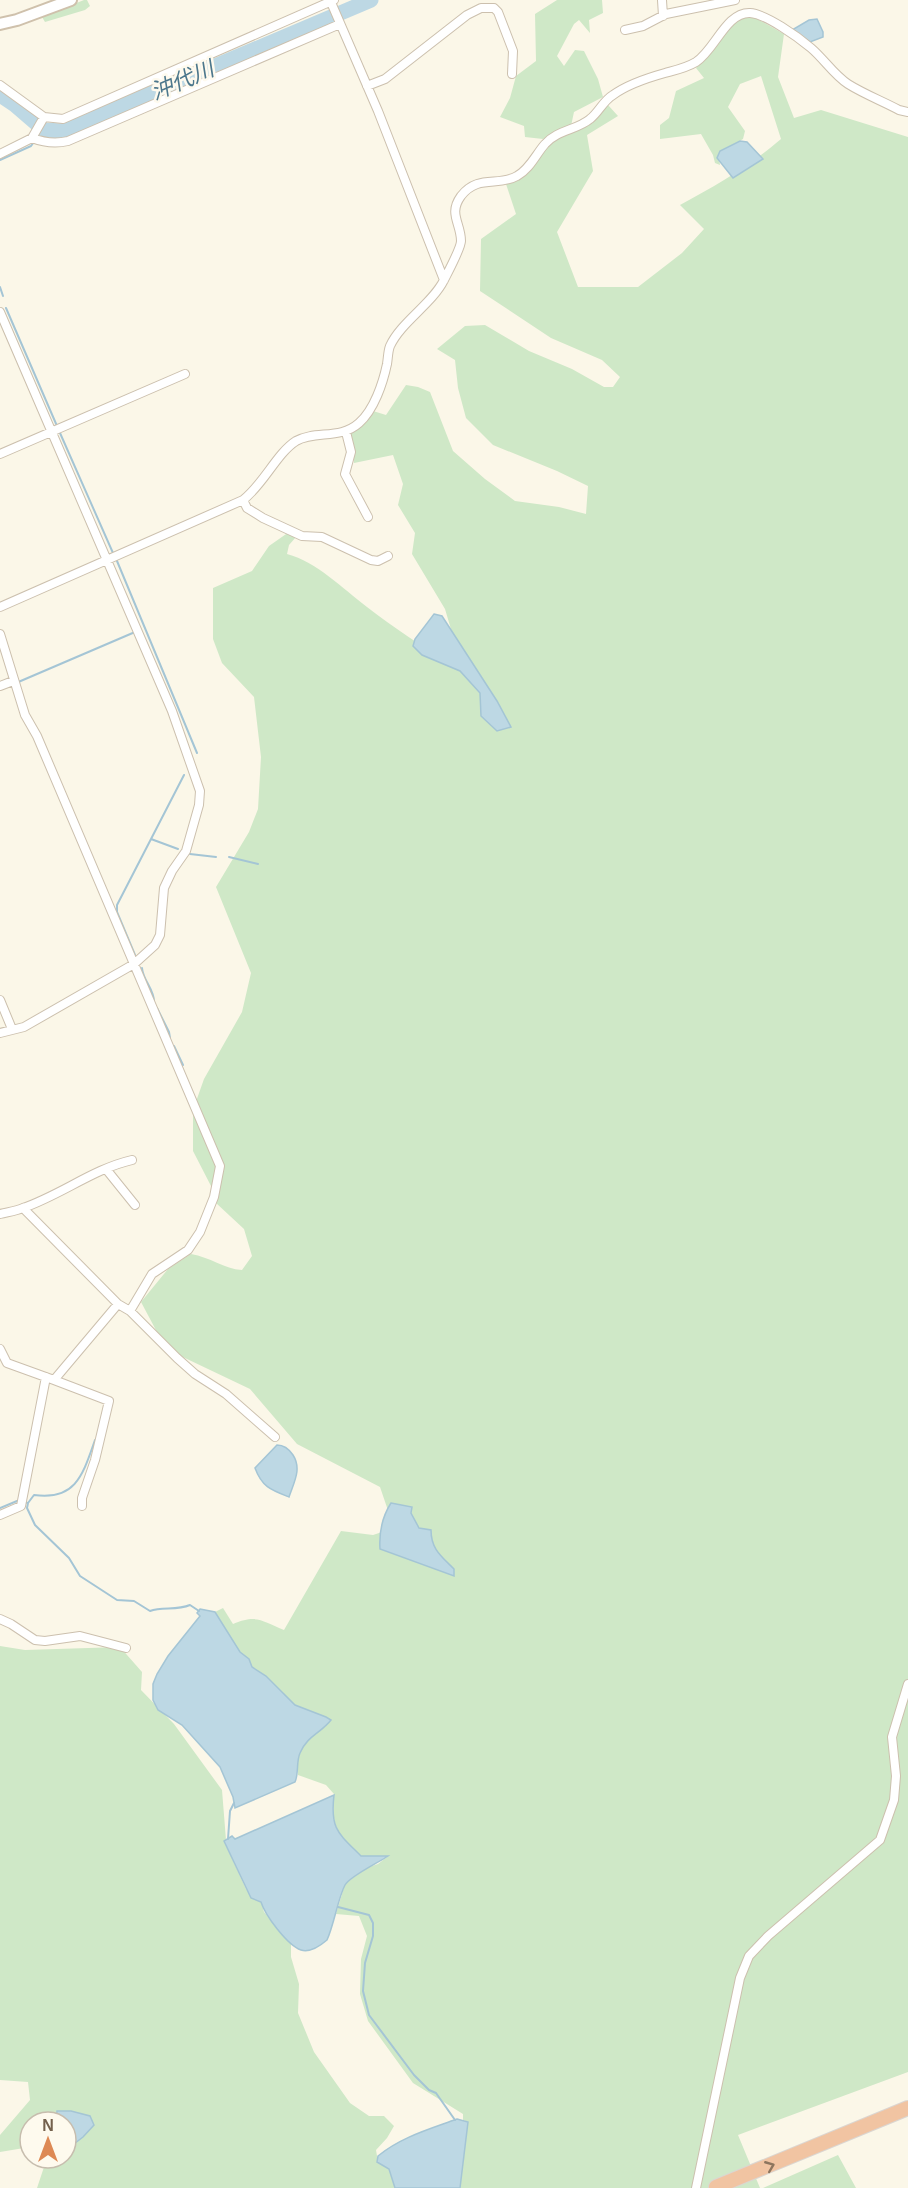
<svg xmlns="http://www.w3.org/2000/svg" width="908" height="2188" font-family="Arial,'Noto Sans JP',sans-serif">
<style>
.green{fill:#cfe8c7}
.water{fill:#bdd8e4;stroke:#a4c5d5;stroke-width:1.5}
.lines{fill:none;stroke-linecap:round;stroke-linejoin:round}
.stream{stroke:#a4c5d5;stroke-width:2}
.river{stroke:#bdd8e4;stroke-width:15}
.minor-casing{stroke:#ccc0ae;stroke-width:10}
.secondary-casing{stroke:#cfc1ac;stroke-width:14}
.motorway-casing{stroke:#dbd6d1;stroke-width:16}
.minor{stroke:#fff;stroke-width:8}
.secondary{stroke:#fff;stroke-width:10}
.motorway{stroke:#f1c4a2;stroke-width:14}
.oneway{stroke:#8d755e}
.labels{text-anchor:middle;stroke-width:5;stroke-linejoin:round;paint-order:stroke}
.water-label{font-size:22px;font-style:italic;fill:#4c778c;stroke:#fefaee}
</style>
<rect width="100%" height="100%" fill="#fbf7e8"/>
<path class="green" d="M84 0H87L90 6 85 10 45 22 42 17Z
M557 0H602L603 13 589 20 590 33 579 20 574 24 557 56 564 66 575 50 584 51 598 79 603 97 574 112 571 126 543 139 525 137 524 126 500 117 510 98 516 76 536 61 535 14Z
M754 17 784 34 778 77 794 118 821 110 908 137V2072L738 2135 760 2188H460L468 2122 463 2120V2114L413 2083 368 2021 360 1994 361 1959 367 1936 359 1916 336 1914 345 1884 366 1868 378 1864 387 1857 361 1856C338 1833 331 1830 334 1794L326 1785 298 1775C298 1769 297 1761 299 1755 303 1742 315 1733 326 1726V1717L295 1705 266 1676 252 1667 249 1659 240 1653 215 1612 223 1608 233 1624C257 1614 262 1621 284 1630L341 1531 373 1535 394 1528 380 1487 297 1444 250 1389 166 1349 141 1302 168 1269 191 1254C210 1257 224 1269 242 1270L252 1256 244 1229 216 1203 211 1186 193 1151V1110L204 1079 242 1012 251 973 216 887 249 832 258 809 261 757 254 697 222 663 213 639V588L252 571 269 546 289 532 296 537 289 545 287 554C317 562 342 588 367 607 394 628 422 646 451 665L458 653 445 609 412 554 415 533 398 505 403 484 393 455 354 463V450L350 433 373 411 386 415 406 385 418 387 430 392 453 451 485 479 515 501 559 507 586 514 588 486 557 471 493 445 466 418 458 388 455 360 437 349 465 326 485 325 529 351 572 369 604 387H613L620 377 602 360 551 338 480 291 481 239 516 214 506 184 524 176 556 137 587 125 608 105 618 116 587 135 593 171 557 232 578 287H638L682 253 704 229 680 205C719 184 747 168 781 139L761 76 740 84 728 107 745 131 743 139 720 152 719 158 720 165 715 163 713 155 701 134 660 139V125L669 118 676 91 704 78 696 68 738 19Z
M0 1646 25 1650 120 1647 142 1672 141 1690 174 1724 222 1790 226 1840 224 1841 246 1889 261 1902 264 1912 291 1943V1957L299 1984 298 2013 314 2052 350 2103 369 2116H384L394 2126 387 2138 376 2150 378 2162 389 2169 395 2188H37L47 2158H66V2122H30V2147L0 2152V2135L30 2100 28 2082 0 2080Z
M838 2155 856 2188H763Z"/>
<path class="water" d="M817 19 823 32V37L810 42 792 30 809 20Z
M740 141 747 142 763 159 733 178 717 158 720 151Z
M434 614 442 616 497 701 511 727 497 731 481 716 480 693 460 671 422 655 413 646 415 639Z
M277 1445C284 1445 289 1449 293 1455 302 1469 294 1482 289 1497 271 1490 262 1487 255 1468Z
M391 1503 412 1507 411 1513 419 1528 431 1530C431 1549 441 1556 454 1569V1576L380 1549C379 1533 382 1517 391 1503Z
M200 1609 215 1612 240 1652 249 1659 252 1667 266 1676 295 1705 326 1717 331 1720C321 1733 307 1736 300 1753 296 1762 299 1773 295 1782L235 1808 233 1797 220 1767 182 1725 158 1710 153 1700V1684L157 1674 168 1656 200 1616 197 1613Z
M334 1795C330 1829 338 1833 361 1856H388C378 1863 350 1876 345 1885 338 1898 334 1925 327 1940 320 1946 310 1953 301 1950 287 1945 265 1915 261 1902L251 1898 224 1841 232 1836 235 1839Z
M57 2111H71L90 2116 94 2125 83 2137 66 2150V2122H56Z
M457 2119 468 2122 460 2188H395L389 2169 377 2162 378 2156C401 2137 430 2129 457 2119Z"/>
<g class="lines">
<path class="stream" d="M38 138 44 130
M0 160 31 146 34 142
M0 287 3 296
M6 308 57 426
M60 433 113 553
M117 561 197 753
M16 683 135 632
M151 839 178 849
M190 854 216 857
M229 857 258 864
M135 955 117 912V905L184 775
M142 968C143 981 155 990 154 1003
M157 1008 169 1032 170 1038
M174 1046 183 1065
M28 1503 27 1508 35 1525 69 1558 80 1576 117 1600 134 1601 150 1611C162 1606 176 1611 190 1605L199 1611
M0 1508 17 1501 28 1503 34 1495C76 1501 83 1474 95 1440
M228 1839 230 1811 234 1803
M338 1907 369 1915 373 1923V1936L365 1963 363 1991 369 2015 414 2075 429 2090 436 2093 455 2120"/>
<path class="river" d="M0 95 15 105 44 130 62 131 371 0"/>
<g class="minor-casing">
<path id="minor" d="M330 0 378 111 444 280
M662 0 663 16
M625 30 643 26 666 14 735 0
M0 85 44 117 63 119 334 0
M367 86 385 79 467 15 481 8H494L498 12 513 51 512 74
M32 138C45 143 55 144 68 141L340 24
M0 154 32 138 44 117
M0 312 172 711 200 791 199 805 186 851 172 871 164 888 160 935 155 945 134 964 24 1027 0 1033
M346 432 351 452 345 474 368 517
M0 454 185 374
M243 500 247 508 263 518 302 536 322 537 371 560 378 561 388 556
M0 607 243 500C263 485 277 453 296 441 316 430 340 440 359 423 374 410 383 383 387 364 388 358 388 351 390 346 401 322 432 304 444 280 448 272 461 248 461 241 461 223 448 214 461 196 478 174 498 187 517 176 530 169 536 154 545 144 557 130 577 130 590 119 599 112 603 101 613 95 628 84 647 78 665 73 676 70 686 68 696 62 715 50 726 12 750 13 766 14 798 37 811 48 824 59 834 75 848 84 864 94 882 101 899 110L908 112
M0 634 25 715 37 736 220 1166 214 1197 200 1232 188 1250 152 1274 130 1311 118 1304 54 1380 7 1363 0 1349
M0 686 13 681
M0 1000 12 1029
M106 1169 135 1205
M23 1208 118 1304
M0 1214C8 1212 16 1211 23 1208 61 1195 93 1169 132 1160
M130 1311 177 1358 195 1374 226 1394 275 1437
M54 1380 109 1401 95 1460 82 1498V1506
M0 1515 21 1506 46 1377
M0 1619 11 1624 35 1640 45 1641 80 1636 126 1648
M696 2188 740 1978 749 1956 768 1936 880 1840 894 1800 896 1776 892 1737 908 1684"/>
</g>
<g class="secondary-casing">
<path id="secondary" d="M0 24 17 20 71 0"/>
</g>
<g class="motorway-casing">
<path id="motorway" d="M716 2187 908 2108"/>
</g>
<use href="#minor" class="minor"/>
<use href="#secondary" class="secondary"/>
<use href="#motorway" class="motorway"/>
</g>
<defs><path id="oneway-chevron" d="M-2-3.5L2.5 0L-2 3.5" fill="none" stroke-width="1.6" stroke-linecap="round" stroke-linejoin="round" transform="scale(1.5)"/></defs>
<use class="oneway" href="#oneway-chevron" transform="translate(770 2166) rotate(-22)"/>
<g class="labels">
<g class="water-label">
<text transform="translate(182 80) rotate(-23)" y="8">沖代川</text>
</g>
</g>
<g transform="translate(48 2140)"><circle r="28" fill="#fefaee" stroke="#c7bdae" stroke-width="1.5"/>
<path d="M0-4.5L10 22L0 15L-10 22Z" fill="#dd8954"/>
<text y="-9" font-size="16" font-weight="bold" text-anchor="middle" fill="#74614d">N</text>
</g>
</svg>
